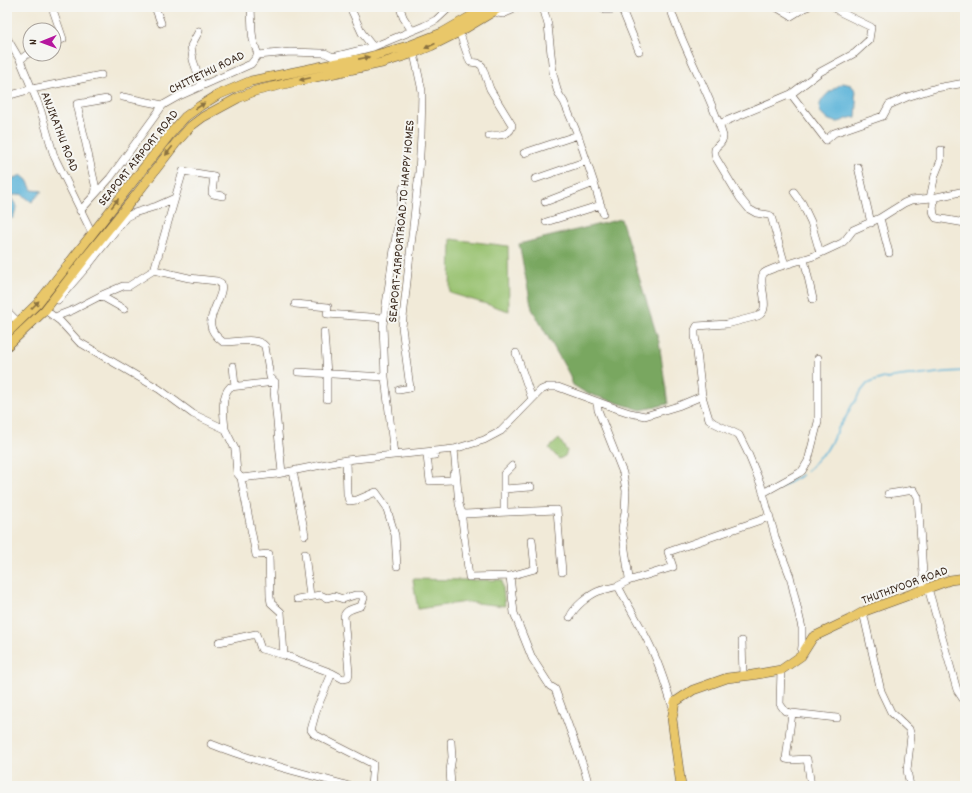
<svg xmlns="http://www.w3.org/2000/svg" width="972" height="793" font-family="Dekko,sans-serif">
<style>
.green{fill:#97c16e;stroke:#697646}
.forest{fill:#79a761;stroke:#5a6840}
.water{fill:#5cb4d9;stroke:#4c6f7c}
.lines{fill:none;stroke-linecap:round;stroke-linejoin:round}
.stream{stroke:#5cb4d9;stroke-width:1.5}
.minor-casing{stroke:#56473a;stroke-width:8}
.major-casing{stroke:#56473a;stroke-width:10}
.minor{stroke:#fff;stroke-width:7}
.major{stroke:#e9c769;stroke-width:9}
.oneway{fill:#897140}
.labels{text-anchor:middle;stroke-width:4;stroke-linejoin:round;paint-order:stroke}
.street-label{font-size:13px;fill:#3b2a1e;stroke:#f6f6f2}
</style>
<rect width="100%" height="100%" fill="#f6f6f2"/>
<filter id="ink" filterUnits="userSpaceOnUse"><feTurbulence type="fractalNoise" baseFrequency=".025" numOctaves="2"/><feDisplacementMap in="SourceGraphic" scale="8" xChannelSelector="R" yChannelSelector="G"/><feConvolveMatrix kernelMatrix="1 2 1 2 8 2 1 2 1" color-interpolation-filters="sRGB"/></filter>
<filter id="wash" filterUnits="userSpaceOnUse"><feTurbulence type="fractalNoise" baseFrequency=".012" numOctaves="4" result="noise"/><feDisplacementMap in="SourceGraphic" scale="16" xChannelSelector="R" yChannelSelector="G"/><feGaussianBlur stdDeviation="0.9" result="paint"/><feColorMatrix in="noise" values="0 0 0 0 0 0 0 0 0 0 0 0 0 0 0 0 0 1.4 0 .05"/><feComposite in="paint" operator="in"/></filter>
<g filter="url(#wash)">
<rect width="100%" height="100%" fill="#f1ead8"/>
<path class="green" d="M451 239 508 246 509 311 450 293Z
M559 439 567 451 565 456 559 459 549 448Z
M413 579 461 580H502L505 606 466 602 418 609 415 593Z"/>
<path class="forest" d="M621 219 659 342 668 404 641 410 586 393 573 385 568 372 532 309 519 244Z"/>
<path class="water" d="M843 83 851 85 856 91 855 98 857 104 856 117C853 117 850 118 847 119 844 120 840 122 838 122 833 122 826 119 823 116 811 102 833 89 843 83Z
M21 175 27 180 32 190 42 191 32 202 21 194 10 196 17 207 13 218 7 219V182Z"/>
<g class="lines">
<path class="stream" d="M806 471 811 467 819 457 826 451 833 439 834 435 837 433V430L846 417 852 405 855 402 859 394 867 384 871 382 884 378 888 379 893 377 909 375H921L946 372 965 371
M767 495 802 475"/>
</g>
</g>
<g filter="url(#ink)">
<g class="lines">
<g class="minor-casing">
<path id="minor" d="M52 7 63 39 54 43
M155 7 161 23
M251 7 252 32 253 40 258 55
M350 7 362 33 373 47
M400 7 403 17 412 31
M494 7 498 13 503 14 519 7
M543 7 548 25 553 73 557 90 560 96 564 102 578 135 594 183 603 213
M602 7 605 10H610L621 7
M621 7 639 51
M670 7C684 52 710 92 723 136 723 148 711 142 716 158L740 198 749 209 756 213 769 215 771 216 785 265C780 266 768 270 764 273 756 281 773 309 758 316L727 324 697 326 695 330V335L702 396
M776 7 791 16 804 8 807 7
M199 31 191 46 193 60 202 86
M461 37 470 62 478 63 482 66 490 89 512 125C511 136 498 135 489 136
M7 38 20 60 40 108 54 156 92 233
M20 60 30 52
M791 94 826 140 834 133 883 116 889 105 907 97 936 88 965 83
M7 96 32 89 101 75
M123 97 163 105
M719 124 791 94 820 72 855 53 869 40 871 27 840 12 834 7
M524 153 578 135
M858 167 871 223
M535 179 587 161
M403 188 383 325 385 377 394 455 454 449 484 440 501 431 541 390 548 387H558L612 407 630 413 645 416 678 406 702 396 709 419 714 423 739 435 747 451 761 485 776 540 790 576 802 628V646L801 654
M794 192 802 203 811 222 820 253
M95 194 96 189 77 104 107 99
M930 198 935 175 941 160V150
M932 198 965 191
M545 202 594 183
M80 211 110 178 163 105 179 96 251 64 258 55 290 52 321 53H325L333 57 373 47 424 26 436 20 450 7
M880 218 889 253
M546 222 601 205
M804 259 813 299
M785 265 798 261 814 256 842 243 846 239 853 230 880 218 904 203 911 200 932 198 934 199C934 206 931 212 936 218L965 223
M154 270 183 171 214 176 212 193 213 194 223 196
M101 296 124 309
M58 300 89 264 126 217 134 213 157 206 175 198
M295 304 328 307 327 314 384 318
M45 310 60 321 79 342 159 389 193 414 225 429 235 449 237 473 241 478 277 474 346 460 394 455
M7 311 18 322
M55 317 73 310 102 295 123 286H129L154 270 189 278 217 281 221 283C222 287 222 288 221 292 215 313 200 325 223 342 234 343 257 336 265 346L270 377 275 382 274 391 282 473
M324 332 327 374V399
M516 353 532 399
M233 366 235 386
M298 372 385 377
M399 390 410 388 402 327 419 172 421 135 422 91 413 49
M597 402 598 410 623 473 626 491 625 512 622 528 629 578 628 581 618 586C629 608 643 629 653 652 661 669 666 687 672 705L674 708
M225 429C224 416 220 397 230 387L275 382
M454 449 459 504 461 511 464 514 557 510 562 572
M435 455 427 456 430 481 453 480V474
M346 460 347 494 349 501 357 500 376 492 386 506 395 535 397 566
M293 471 305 535
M241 478 256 555H258L269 554 270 597 271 603 281 612 284 655 332 673 317 708 311 730 314 734 373 764 371 786
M504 489 531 487
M763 493 799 473 802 471 808 461 818 422V358
M888 494 914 490 918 497 924 589
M461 511 469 577 510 576 514 613 532 658 550 686 555 689 584 768 589 786
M504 512V474L512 466
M305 554 310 596
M510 576 535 569 532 540
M628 581 673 567 668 552 769 517
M928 588 957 690 965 702
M297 599 320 595 327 598 334 596 343 599 355 595H361L364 598 361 606C355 608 346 609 344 616L349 673 348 678 343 679 332 673
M863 612 881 691 891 712 909 729 911 736 907 770 910 786
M570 617C574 607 589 595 599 591 605 589 612 588 618 586
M742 641 743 676
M219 642 256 634 261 649 284 655
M781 670 780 704 785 711 792 713 786 759 791 760 807 759 811 786
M792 713 837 718
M211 744C256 762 303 773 349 786
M451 786 450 770 452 757 451 742"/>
</g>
<g class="major-casing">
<path id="major" d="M7 333 38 303 171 133 185 117 200 106 218 95 251 81 333 64 365 58 411 45 442 33 487 7
M7 346 45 310 86 257 136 195 176 143 191 126 203 117 238 98 255 91 297 81 382 63 414 53 431 46 461 31 501 7
M681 786 672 719 675 702 693 690 727 678 752 675 781 670 801 656 813 637 849 620 865 611 950 580 965 578"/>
</g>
<use href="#minor" class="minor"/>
<use href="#major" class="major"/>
</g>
<defs><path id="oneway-solid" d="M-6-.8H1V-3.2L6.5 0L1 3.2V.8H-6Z"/></defs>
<g class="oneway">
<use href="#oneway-solid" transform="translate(430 46) rotate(156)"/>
<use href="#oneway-solid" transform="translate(364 58) rotate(-11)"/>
<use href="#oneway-solid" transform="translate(305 79) rotate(168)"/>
<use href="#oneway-solid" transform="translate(200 106) rotate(-33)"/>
<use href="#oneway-solid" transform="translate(169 151) rotate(128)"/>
<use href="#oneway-solid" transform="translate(115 203) rotate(-52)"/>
<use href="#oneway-solid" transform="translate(35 305) rotate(-46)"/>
</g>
</g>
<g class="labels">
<g class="street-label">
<text transform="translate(206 71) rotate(-26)" y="5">CHITTETHU ROAD</text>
<text transform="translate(61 131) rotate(69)" y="5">ANJIKATHU ROAD</text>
<text transform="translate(137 157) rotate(-51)" y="5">SEAPORT AIRPORT ROAD</text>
<text transform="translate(400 221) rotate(-85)" y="5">SEAPORT-AIRPORTROAD TO HAPPY HOMES</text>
<text transform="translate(904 584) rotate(-20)" y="5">THUTHIYOOR ROAD</text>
</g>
</g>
<rect width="972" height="793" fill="none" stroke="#f6f6f2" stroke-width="24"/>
<g transform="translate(42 42) rotate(269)"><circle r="19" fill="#f6f6f2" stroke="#aba49d"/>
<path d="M0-3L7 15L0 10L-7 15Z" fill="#b5179e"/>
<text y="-6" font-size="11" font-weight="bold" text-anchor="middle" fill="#3b2a1e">N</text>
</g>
</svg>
